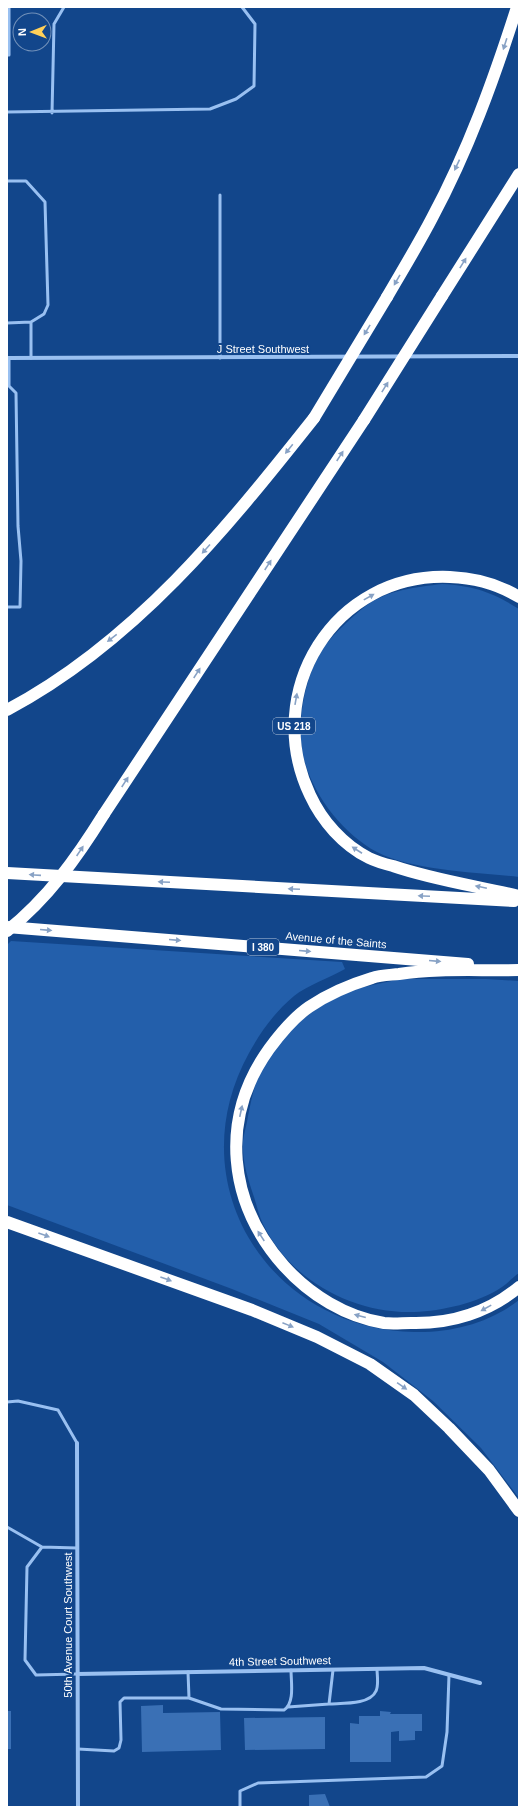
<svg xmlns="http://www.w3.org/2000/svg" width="526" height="1814" font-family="Arial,sans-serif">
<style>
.green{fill:#235fab}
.building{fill:#3a70b5}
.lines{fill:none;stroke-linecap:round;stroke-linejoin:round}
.lane{stroke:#99c0f1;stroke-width:3}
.street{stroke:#99c0f1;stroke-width:4}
.highway{stroke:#fff;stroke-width:12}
.highway-bridge{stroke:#fff;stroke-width:12}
.oneway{fill:#88a2c5}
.labels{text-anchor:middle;stroke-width:4;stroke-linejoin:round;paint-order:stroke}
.shield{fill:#12468b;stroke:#b8c8dc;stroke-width:1}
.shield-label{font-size:10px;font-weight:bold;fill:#fff}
.street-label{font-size:11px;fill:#fff;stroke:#12468b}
</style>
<rect width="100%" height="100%" fill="#12468b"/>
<path class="green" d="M442 584C474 586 492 592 519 609V877C476 872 414 871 377 852 339 832 304 784 301 741 299 711 306 676 322 650 330 637 354 615 367 605 388 590 417 587 442 584Z
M11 941 342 962 345 969C331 977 306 986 294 996 275 1012 261 1031 249 1053 177 1183 269 1329 414 1332 451 1333 490 1323 519 1300V1498L481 1448 433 1401 383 1362 319 1324 232 1289 7 1205V945Z
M402 979H486L519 981V1273C513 1277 508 1283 502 1287 478 1303 442 1311 414 1312 353 1314 290 1280 263 1224 259 1216 257 1206 254 1197 248 1179 242 1161 243 1141 244 1133 247 1124 248 1116 251 1101 255 1081 262 1068 277 1040 302 1017 329 1001 351 988 377 984 402 979Z"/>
<path class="building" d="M163 1705V1713L220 1712 221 1750 142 1752 141 1706Z
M7 1711H11V1749H7Z
M380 1711 391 1712 390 1714H422V1731H415V1740L399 1741V1731L391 1732V1762H350V1723L359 1724V1716H380Z
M325 1717V1749L245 1750 244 1718Z
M325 1794 330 1807H309V1795Z"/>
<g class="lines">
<path class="lane" d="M7 55H9V7
M7 112 210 109 236 99 254 86 255 24 242 7
M52 113 54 24 64 7
M7 181H26L45 202 48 305 44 314 31 322
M7 323 31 322V358
M220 358V195
M7 607H20L21 561 18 526 16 393 9 386V358
M7 1402 18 1401 58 1410 77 1443
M7 1527 42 1547
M77 1548 42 1547 27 1567 25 1660 36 1675 77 1674
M188 1672 189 1698
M329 1704C342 1703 370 1705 376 1691 379 1685 377 1675 377 1669
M288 1707 329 1704 333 1670
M78 1749 114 1751 119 1748 121 1740 120 1702 124 1698H189L221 1709 284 1710C295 1703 291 1682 291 1670
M240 1807V1791L258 1783 426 1777 442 1766 447 1732 449 1675"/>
<path class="street" d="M7 358 519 356
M77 1443 78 1807
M77 1674 424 1668 480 1683"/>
<path class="highway" d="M442 296 519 174
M387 297C402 271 418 245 432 218 468 151 494 79 517 7
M519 597C498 584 475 578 450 577 334 572 261 692 310 795 322 821 343 845 369 858 377 862 385 864 393 866 434 880 477 886 519 896
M7 710C135 642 226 529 314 418
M104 814 364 420
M7 873 514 901
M7 927 468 964
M519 970C479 971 438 968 399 974 390 975 380 975 372 978 349 985 328 994 309 1007 293 1018 280 1034 269 1049 219 1119 228 1203 284 1266 310 1295 346 1317 384 1323 393 1324 402 1323 411 1323 451 1324 489 1312 519 1287
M7 1222 252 1310 317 1337 370 1364 414 1395 449 1428 489 1470 519 1511"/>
<path class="highway-bridge" d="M314 418 387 297
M364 420 442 296
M7 931C48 898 76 859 104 814"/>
</g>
<defs><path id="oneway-solid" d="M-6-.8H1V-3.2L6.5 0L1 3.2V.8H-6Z"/></defs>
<g class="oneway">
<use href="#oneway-solid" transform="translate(505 44) rotate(108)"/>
<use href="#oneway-solid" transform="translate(457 165) rotate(115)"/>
<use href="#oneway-solid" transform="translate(463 263) rotate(-58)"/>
<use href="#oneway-solid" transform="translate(397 280) rotate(120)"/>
<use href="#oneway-solid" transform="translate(367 330) rotate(121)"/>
<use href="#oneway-solid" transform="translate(385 387) rotate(-58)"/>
<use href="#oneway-solid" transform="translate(289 449) rotate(129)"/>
<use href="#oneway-solid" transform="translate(340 456) rotate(-57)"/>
<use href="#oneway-solid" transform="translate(206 549) rotate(132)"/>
<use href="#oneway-solid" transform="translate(268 565) rotate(-57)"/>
<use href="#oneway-solid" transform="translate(369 597) rotate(-29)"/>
<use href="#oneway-solid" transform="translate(112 638) rotate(142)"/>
<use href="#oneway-solid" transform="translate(197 673) rotate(-57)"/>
<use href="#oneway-solid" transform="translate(296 699) rotate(-80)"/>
<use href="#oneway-solid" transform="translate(125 782) rotate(-57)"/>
<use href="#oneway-solid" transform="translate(357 850) rotate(-147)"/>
<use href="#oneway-solid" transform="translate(80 851) rotate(-56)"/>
<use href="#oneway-solid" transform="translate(35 875) rotate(-176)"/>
<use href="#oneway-solid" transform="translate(164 882) rotate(-177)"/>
<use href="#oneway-solid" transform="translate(481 887) rotate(-168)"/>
<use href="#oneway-solid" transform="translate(294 889) rotate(-177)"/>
<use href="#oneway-solid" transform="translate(424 896) rotate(-177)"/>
<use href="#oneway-solid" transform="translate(46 930) rotate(5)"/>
<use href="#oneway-solid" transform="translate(175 940) rotate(5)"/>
<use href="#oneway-solid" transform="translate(305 951) rotate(5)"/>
<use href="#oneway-solid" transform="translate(435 961) rotate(5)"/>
<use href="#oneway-solid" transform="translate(241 1111) rotate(-78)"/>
<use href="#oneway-solid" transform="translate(44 1235) rotate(20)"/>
<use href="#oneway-solid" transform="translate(261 1236) rotate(-123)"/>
<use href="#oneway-solid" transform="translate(166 1279) rotate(20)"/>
<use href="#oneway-solid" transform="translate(486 1308) rotate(151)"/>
<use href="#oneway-solid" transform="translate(360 1316) rotate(-165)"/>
<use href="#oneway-solid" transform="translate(288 1325) rotate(22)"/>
<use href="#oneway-solid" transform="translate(402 1386) rotate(35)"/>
</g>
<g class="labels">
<g class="shield">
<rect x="273" y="718" width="42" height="16" rx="3"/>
<rect x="247" y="939" width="32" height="16" rx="3"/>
</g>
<g class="shield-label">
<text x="294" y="730">US 218</text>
<text x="263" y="951">I 380</text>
</g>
<g class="street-label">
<text x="263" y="353">J Street Southwest</text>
<text transform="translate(336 940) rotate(5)" y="4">Avenue of the Saints</text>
<text transform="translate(68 1625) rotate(-90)" y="4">50th Avenue Court Southwest</text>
<text transform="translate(280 1661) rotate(-1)" y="4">4th Street Southwest</text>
</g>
</g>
<rect width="526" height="1814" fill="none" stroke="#ffffff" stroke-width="16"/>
<g transform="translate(32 32) rotate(269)"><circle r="19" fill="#12468b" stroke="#7190b9"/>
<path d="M0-3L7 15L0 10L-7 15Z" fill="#ffd059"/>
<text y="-6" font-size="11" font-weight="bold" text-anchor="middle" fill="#ffffff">N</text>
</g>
</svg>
